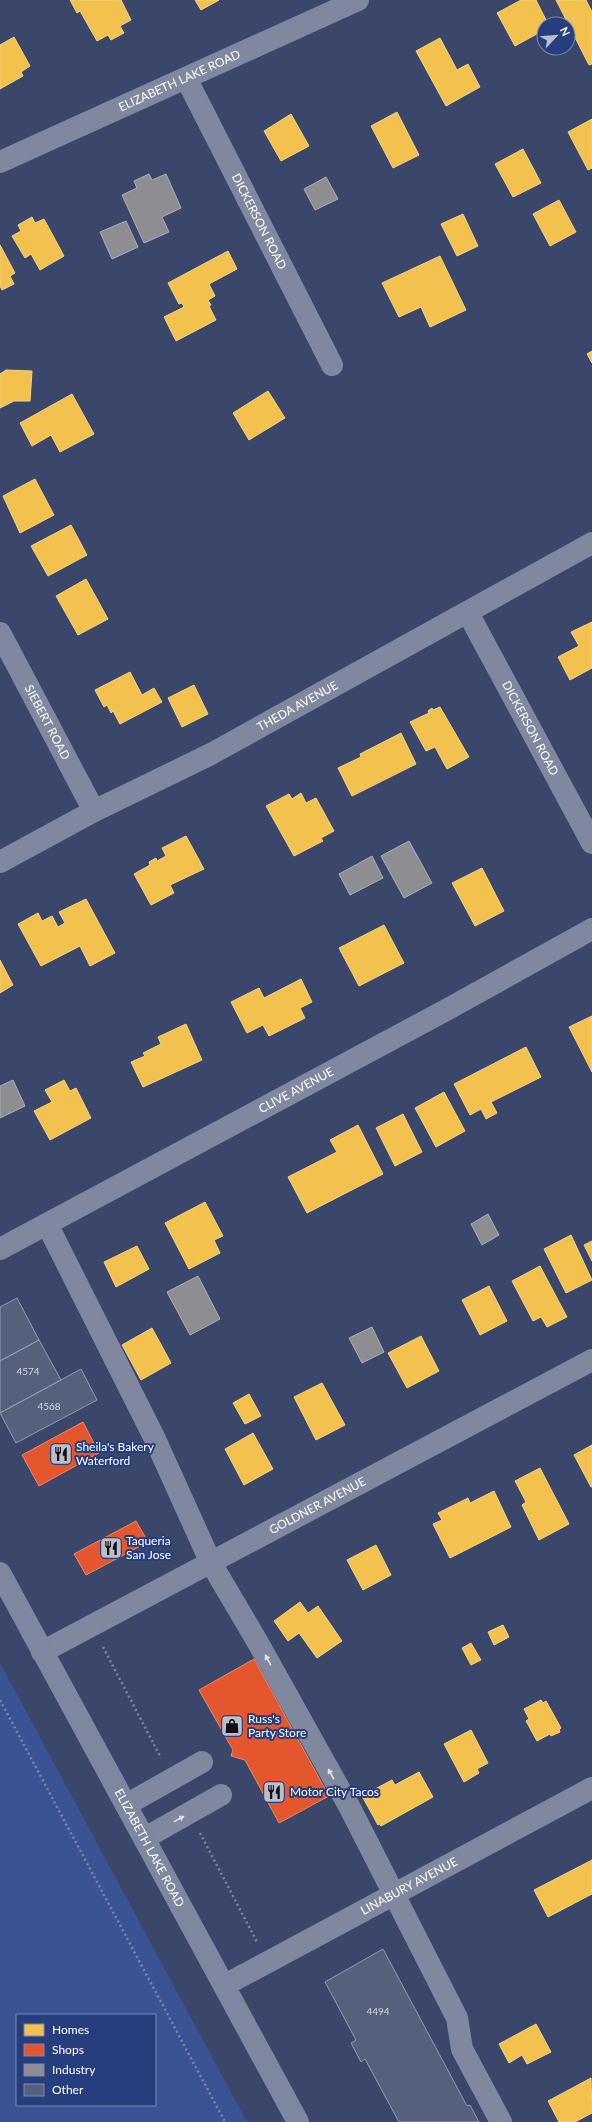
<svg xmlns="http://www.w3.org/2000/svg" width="592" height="2122" font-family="Lato,sans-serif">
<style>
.green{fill:#3a5395;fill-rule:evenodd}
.homes{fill:#f2c14e;stroke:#f6d483}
.shops{fill:#e4572e;stroke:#ec896d}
.industry{fill:#8d8d92;stroke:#afafb3}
.building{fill:#55607c;stroke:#939baf}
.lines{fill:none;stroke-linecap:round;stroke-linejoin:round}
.path{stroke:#8088a0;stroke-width:2.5;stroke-dasharray:2 3;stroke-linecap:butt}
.minor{stroke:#8088a0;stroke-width:22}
.major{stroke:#7e87a0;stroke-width:22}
.oneway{fill:#dfe1e7}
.labels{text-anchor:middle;stroke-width:4;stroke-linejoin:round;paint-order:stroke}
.number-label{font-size:10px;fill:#d4d7de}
.street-label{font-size:12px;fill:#fff;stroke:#263d7e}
.poi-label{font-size:12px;fill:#fff;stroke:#263d7e;text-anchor:start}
</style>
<rect width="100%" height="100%" fill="#3a476a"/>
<path class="green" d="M0 1663 247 2122H0ZM17 2015H155V2105H17Z"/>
<path class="homes" d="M70 0H121L131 20 120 26 124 33 111 40 108 35 97 41 80 11 77 13Z
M195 0H219L201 10Z
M521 0H536L548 24H544V30L515 46 497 13Z
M556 0H586L592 12V64L589 65Z
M14 37 30 66 21 72 23 76 0 89V45Z
M440 38 457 70 468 64 480 87 446 106 416 51Z
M397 112 419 155 393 168 371 126Z
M291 114 309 146 281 161 264 131Z
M592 119V168L588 170 568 132Z
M523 149 541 183 513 197 495 164Z
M559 200 576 232 550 246 533 214Z
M463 214 478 246 457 256 441 224Z
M32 217 35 223 44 219 64 256 40 270 31 254 25 258 12 236 21 231 18 225Z
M0 245 15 273 10 276 14 284 2 290 0 286Z
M228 251 237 269 209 284 215 296 208 300 211 305 209 306 216 320 176 341 164 317 184 307 182 303 179 304 168 283Z
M440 256 466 310 430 327 421 307 399 317 382 283Z
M592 351V363L587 354Z
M6 370 32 371 30 401H14L0 408V374Z
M268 391 285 418 249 440 233 413Z
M72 394 94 434 60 452 51 435 32 446 20 423Z
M35 479 54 515 20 533 3 496Z
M71 525 87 555 48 576 31 546Z
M86 579 108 619 78 635 56 596Z
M592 622V668L570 680 558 657 579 646 571 632Z
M130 672 142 695 154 688 162 702 120 724 113 711 111 713 107 705 104 707 95 690Z
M194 685 208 714 182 727 168 698Z
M440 707 469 757 447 769 435 747 426 751 410 722 429 713 428 711 432 708 433 710Z
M401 733 416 764 352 796 338 768 361 757 360 754Z
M301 793 306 803 316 798 334 831 321 838 323 841 294 856 266 806 289 794 292 799Z
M186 836 204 869 170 885 174 893 151 905 134 874 150 865 149 862 156 858 157 861 166 856 162 848Z
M482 868 504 911 475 926 452 883Z
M86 899 115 953 90 966 80 946 41 966 18 924 38 913 42 921 52 916 58 927 65 923 59 912Z
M384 925 404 963 359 986 339 948Z
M0 960 13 985 0 993Z
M301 979 312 1002 300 1008 305 1018 269 1036 263 1025 247 1033 231 1002 259 988 264 998Z
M592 1016V1072L569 1027Z
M186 1024 202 1060 143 1087 131 1062 145 1056 143 1053 161 1044 158 1037Z
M526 1047 541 1077 491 1102 497 1113 486 1119 481 1109 470 1115 454 1084Z
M64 1080 70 1091 76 1088 91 1118 50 1140 34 1111 52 1102 45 1090Z
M444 1092 465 1131 436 1147 415 1108Z
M403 1114 422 1152 395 1166 376 1128Z
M358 1125 383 1174 307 1213 288 1177 337 1152 330 1140Z
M205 1202 223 1236 214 1240 220 1253 189 1269 165 1223Z
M571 1235 592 1280 566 1293 544 1249Z
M592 1241V1261L584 1245Z
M137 1246 149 1269 116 1287 104 1262Z
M540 1266 567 1317 547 1327 541 1317 533 1321 512 1281Z
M489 1286 507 1321 480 1335 462 1300Z
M152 1328 171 1363 141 1380 122 1345Z
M421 1336 439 1371 407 1388 388 1353Z
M322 1383 345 1425 316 1440 294 1397Z
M249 1394 261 1416 245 1424 233 1403Z
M253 1433 273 1469 244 1485 225 1449Z
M592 1445V1487H591L574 1455Z
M540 1468 569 1524 539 1540 522 1505 526 1502 515 1481Z
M494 1491 511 1527 450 1558 433 1524 442 1520 438 1513 468 1498 470 1503Z
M376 1545 391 1575 363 1590 347 1560Z
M300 1602 308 1613 318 1606 342 1641 317 1658 299 1633 288 1641 274 1621Z
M503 1625 509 1637 494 1645 488 1632Z
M471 1643 481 1660 471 1665 462 1648Z
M541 1700 543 1703 546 1701 561 1728 559 1729 560 1732 551 1736 550 1734 537 1741 526 1721 529 1719 524 1709Z
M471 1730 488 1763 477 1769 479 1773 464 1782 444 1744Z
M419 1772 433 1797 381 1826 380 1824 378 1825 362 1796 392 1780 395 1785Z
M592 1860V1894L548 1917 534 1890Z
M536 2024 551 2052 527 2064 522 2055 509 2063 499 2044Z
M591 2078 592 2113 575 2122H559L548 2101Z"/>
<path class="shops" d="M83 1422 99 1453 39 1486 22 1455Z
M136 1521 148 1542 86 1575 74 1554Z
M254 1659 329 1796 279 1823 245 1760 231 1756 233 1750 199 1690Z"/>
<path class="industry" d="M149 174 152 180 166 174 181 208 162 217 169 232 144 243 122 195 137 188 134 181Z
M326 177 338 199 315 210 304 189Z
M126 221 138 247 112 259 100 232Z
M409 841 432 883 404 898 381 856Z
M372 856 383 878 350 895 339 874Z
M13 1080 25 1106 0 1118V1086Z
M488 1214 499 1235 482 1245 471 1224Z
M198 1276 220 1319 190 1335 167 1292Z
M372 1327 384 1352 362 1363 349 1338Z"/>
<path class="building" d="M17 1298 39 1340 0 1361V1307Z
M39 1340 61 1380 0 1413V1361Z
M81 1369 97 1400 16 1443 0 1413Z
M383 1949 467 2106 470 2105 479 2122H399L365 2059 361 2062 351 2043 356 2040 325 1982Z"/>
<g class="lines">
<path class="path" d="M103 1647 161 1758
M0 1700 225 2122
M200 1833 257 1942"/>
<g class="minor">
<path id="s1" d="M186 78 332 365"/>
<path id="s2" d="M0 162 358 0"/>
<path id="s3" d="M468 613 592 843"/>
<path id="s4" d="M0 633 94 811"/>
<path id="s5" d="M0 862 94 811 211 754 592 543"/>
<path d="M47 1224 154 1437 211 1563 257 1641 350 1808 457 2018 462 2049 501 2122"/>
<path id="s6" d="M0 1249 448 1009 592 929"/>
<path id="s7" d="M42 1652 592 1360"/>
<path d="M126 1805 202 1762"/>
<path d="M145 1838 221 1795"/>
<path id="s8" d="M225 1985 592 1788"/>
</g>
<path class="major" id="s9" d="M0 1573 298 2122"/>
</g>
<defs><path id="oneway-solid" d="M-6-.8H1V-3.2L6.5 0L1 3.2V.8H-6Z"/></defs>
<g class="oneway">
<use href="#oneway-solid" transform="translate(268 1660) rotate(-119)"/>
<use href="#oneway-solid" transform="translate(331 1774) rotate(-119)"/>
<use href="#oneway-solid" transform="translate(179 1819) rotate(-29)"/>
</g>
<defs>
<g id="restaurant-square" transform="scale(1.15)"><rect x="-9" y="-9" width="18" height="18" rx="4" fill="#babfcb" stroke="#263d7e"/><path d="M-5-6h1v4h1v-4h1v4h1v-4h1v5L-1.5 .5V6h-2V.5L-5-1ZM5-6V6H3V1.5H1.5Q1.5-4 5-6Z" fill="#111"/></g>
<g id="shop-square" transform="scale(1.15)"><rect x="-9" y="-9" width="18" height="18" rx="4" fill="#babfcb" stroke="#263d7e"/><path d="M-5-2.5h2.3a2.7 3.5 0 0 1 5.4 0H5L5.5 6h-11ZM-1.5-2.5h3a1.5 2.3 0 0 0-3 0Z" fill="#111"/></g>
</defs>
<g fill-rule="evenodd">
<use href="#restaurant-square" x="61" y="1454"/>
<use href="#restaurant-square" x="111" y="1548"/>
<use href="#shop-square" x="232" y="1726"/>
<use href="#restaurant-square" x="274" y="1792"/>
</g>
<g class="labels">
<g class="number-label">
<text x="28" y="1375">4574</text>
<text x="49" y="1410">4568</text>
<text x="378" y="2015">4494</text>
</g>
<g class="street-label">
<text dy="4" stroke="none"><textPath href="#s2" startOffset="197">ELIZABETH LAKE ROAD</textPath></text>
<text dy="4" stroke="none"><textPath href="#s1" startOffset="161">DICKERSON ROAD</textPath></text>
<text dy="4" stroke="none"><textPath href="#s5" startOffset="336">THEDA AVENUE</textPath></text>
<text dy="4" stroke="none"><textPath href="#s4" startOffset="101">SIEBERT ROAD</textPath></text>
<text dy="4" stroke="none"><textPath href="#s3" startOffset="131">DICKERSON ROAD</textPath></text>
<text dy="4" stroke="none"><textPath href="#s6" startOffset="336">CLIVE AVENUE</textPath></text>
<text dy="4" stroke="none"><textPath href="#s7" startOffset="312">GOLDNER AVENUE</textPath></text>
<text dy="4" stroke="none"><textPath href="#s9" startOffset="313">ELIZABETH LAKE ROAD</textPath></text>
<text dy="4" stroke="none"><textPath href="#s8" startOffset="209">LINABURY AVENUE</textPath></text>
</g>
<g class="poi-label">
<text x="76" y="1451">Sheila's Bakery<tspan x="76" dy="14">Waterford</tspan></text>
<text x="126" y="1545">Taqueria<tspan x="126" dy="14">San Jose</tspan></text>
<text x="248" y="1723">Russ's<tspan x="248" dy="14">Party Store</tspan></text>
<text x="290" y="1796">Motor City Tacos</text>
</g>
</g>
<rect x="16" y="2014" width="140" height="92" fill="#263d7e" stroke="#7d8bb2"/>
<rect x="24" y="2024" width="20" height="12" fill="#f2c14e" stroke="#7d8bb2"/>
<text x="52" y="2034" font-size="12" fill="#ffffff">Homes</text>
<rect x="24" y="2044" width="20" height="12" fill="#e4572e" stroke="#7d8bb2"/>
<text x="52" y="2054" font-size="12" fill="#ffffff">Shops</text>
<rect x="24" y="2064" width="20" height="12" fill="#8d8d92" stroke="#7d8bb2"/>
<text x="52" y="2074" font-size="12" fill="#ffffff">Industry</text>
<rect x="24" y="2084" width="20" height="12" fill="#55607c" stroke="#7d8bb2"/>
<text x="52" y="2094" font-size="12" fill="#ffffff">Other</text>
<g transform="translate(556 36) rotate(64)"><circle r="19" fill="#263d7e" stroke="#7d8bb2"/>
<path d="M0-3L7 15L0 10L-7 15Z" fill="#babfcb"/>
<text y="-6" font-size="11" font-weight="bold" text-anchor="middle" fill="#ffffff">N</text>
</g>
</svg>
